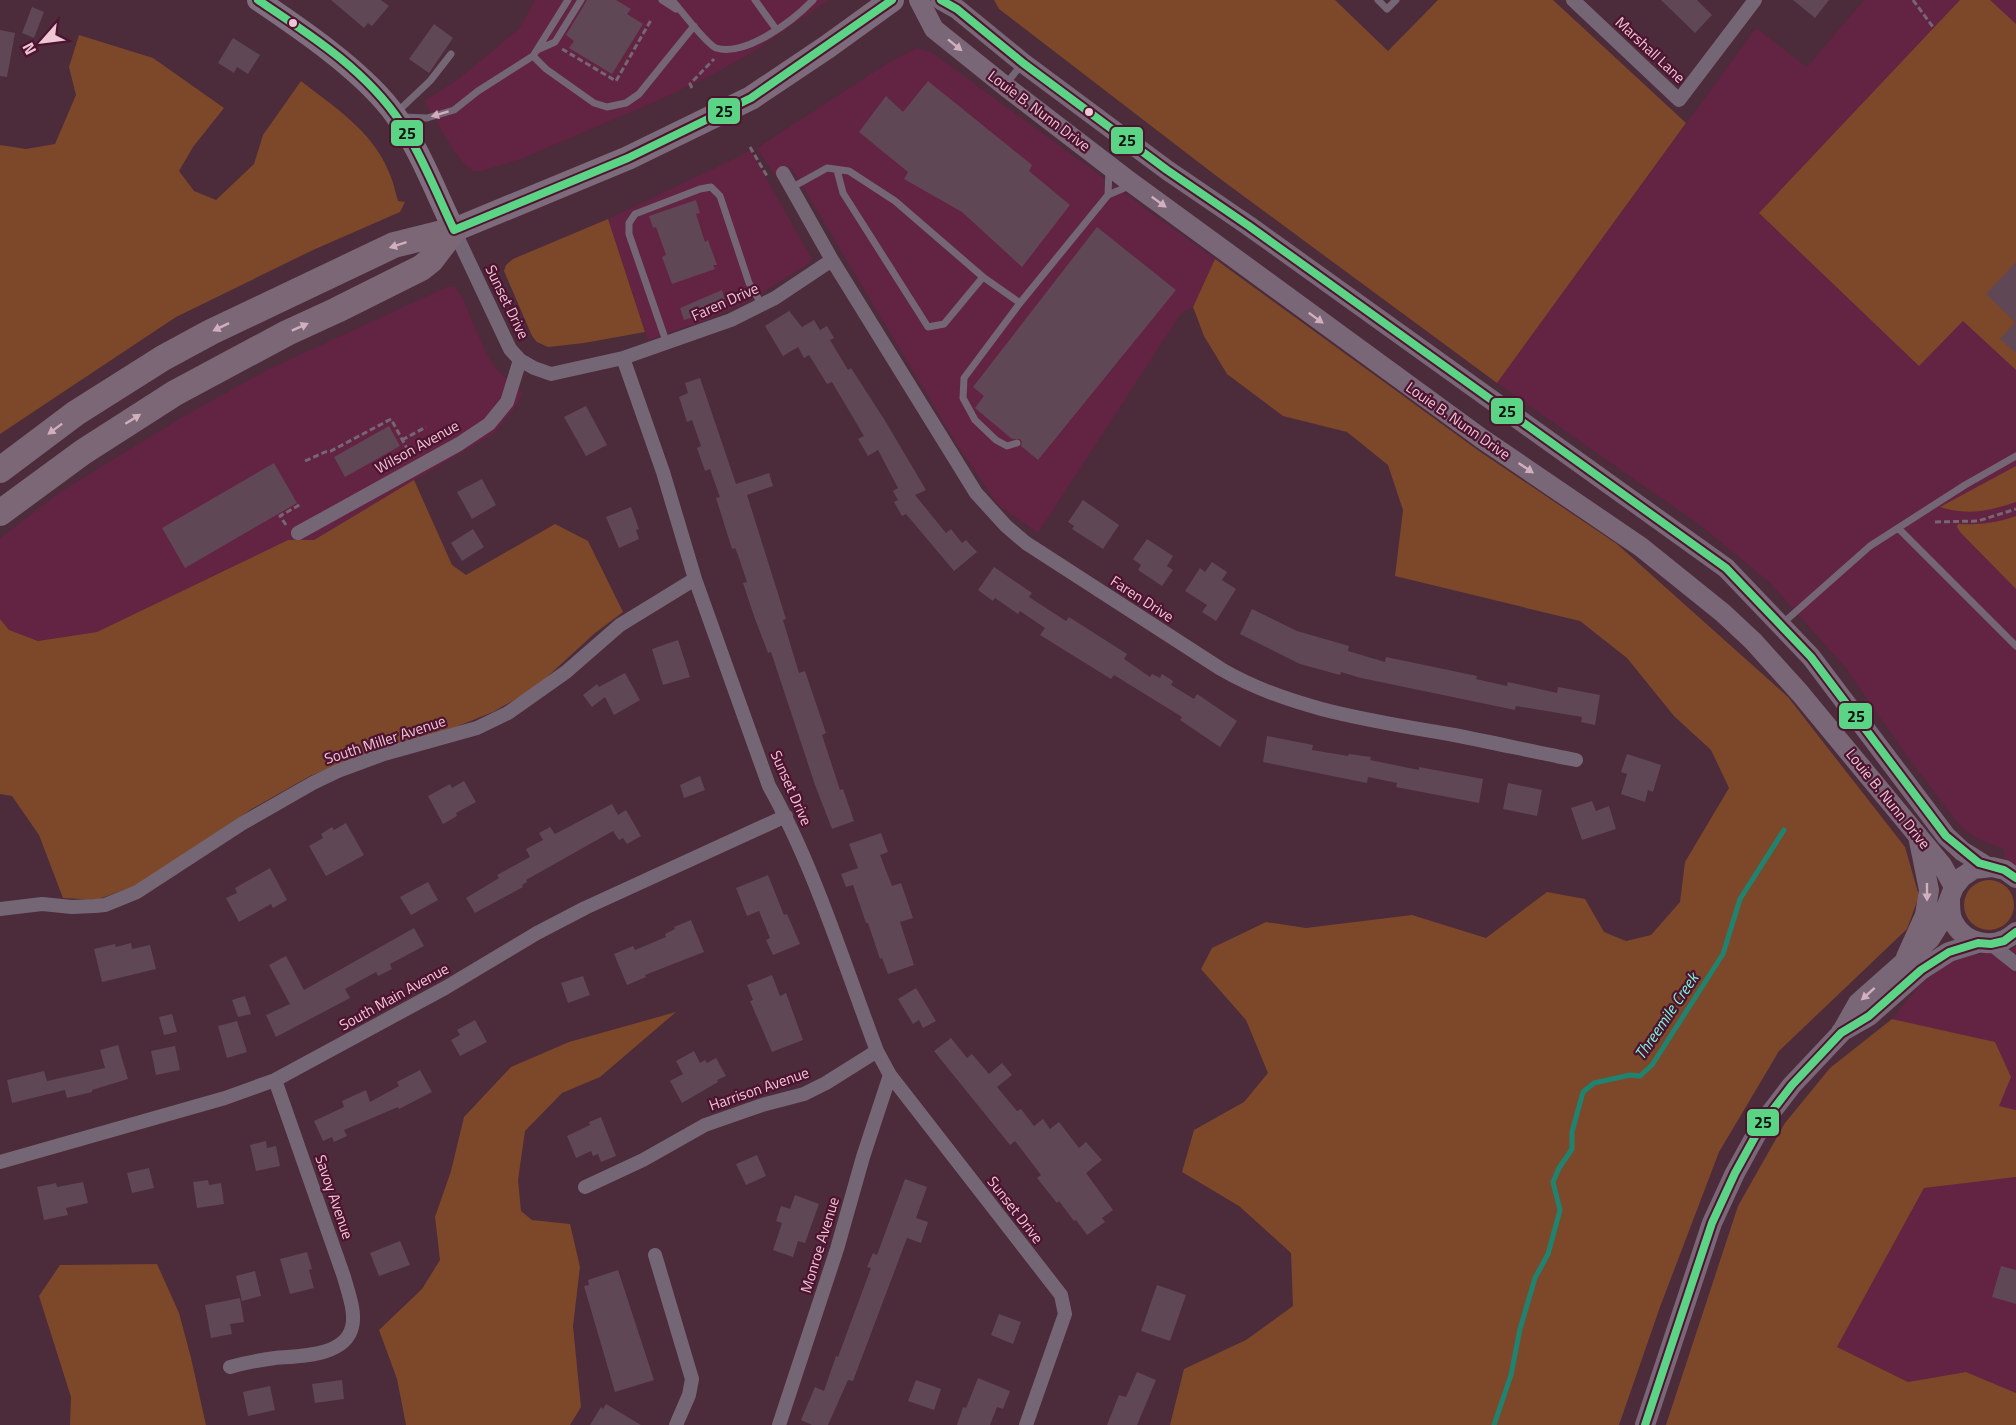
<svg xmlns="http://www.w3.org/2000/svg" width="2016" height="1425" font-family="'Titillium Web',sans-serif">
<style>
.built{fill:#632342}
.green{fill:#7c4829}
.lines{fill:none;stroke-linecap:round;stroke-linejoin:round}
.stream{stroke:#20836f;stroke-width:5}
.building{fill:#604756}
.path{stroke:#756672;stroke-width:3;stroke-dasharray:6 3;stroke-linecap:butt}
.service{stroke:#756676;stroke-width:7}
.minor{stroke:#756676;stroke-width:14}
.secondary{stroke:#796777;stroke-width:20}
.primary{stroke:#7f6e7e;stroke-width:22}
.trunk{stroke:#7d6a7a;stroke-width:24}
.motorway{stroke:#7b6775;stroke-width:26}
.bus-1-casing{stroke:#4e1330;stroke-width:12}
.bus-1{stroke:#5cd486;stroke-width:8}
.oneway{fill:#d1afbe}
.oneway2{fill:#d0afbd}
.oneway3{fill:#d1afbd}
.bus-dot{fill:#eec7d5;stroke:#4e1330;stroke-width:2}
.labels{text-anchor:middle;stroke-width:4.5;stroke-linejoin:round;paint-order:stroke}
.street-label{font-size:15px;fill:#eec7d5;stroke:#4e1330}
.water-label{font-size:16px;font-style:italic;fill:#78fbd9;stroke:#4e1330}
.line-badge{stroke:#4e1330;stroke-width:2}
.pale-badge-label{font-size:16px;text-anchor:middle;font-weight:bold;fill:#111}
</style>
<rect width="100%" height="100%" fill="#4c2b3b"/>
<path class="built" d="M535 0H829L753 52 712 75 657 101 521 159 482 171H473L466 166 454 151 424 101 457 80 519 29Z
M1864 0H2016V868L2005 860 2004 849 1980 840 1962 828 1909 759 1845 667 1769 582 1701 526 1497 383 1756 28 1807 67Z
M917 48 931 52 1215 259 1193 307 1182 312 1038 533 998 505 956 443 791 167 775 176 757 148 891 61Z
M750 150 811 257 810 263 747 302 701 322 648 340 608 219 740 156Z
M447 287H455L463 299 486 353 495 368 523 393 513 410 493 434 313 540H288L97 632 38 641 9 630 0 619V538L60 492 184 416 269 369Z
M2016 946V1110L1999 1106 1995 1042 1892 1019 1921 984 1948 964 1969 956 2011 950Z
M2016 1177V1393L1966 1372 1908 1382 1837 1347 1924 1188Z"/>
<path class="green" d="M994 0H1335L1388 51 1438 0H1553L1686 123 1497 383 1219 178 999 9Z
M1960 0H1990L2016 24V370L1963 321 1919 366 1759 213Z
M79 35 153 58 224 108 193 147 179 171 194 191 216 200 254 164 263 135 301 81C333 106 372 131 388 170 393 180 395 191 398 201L405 202 400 212 313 250 176 317 0 434V145L26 149 55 144 76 95 69 67Z
M608 219 645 332 584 343 548 347 537 342 532 336 504 271 506 265 513 259Z
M1215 259 1479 451 1617 544 1788 697 1905 847 1919 896 1907 929 1779 1051 1719 1152 1660 1307 1619 1425H1170L1184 1369 1246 1340 1293 1306 1291 1253 1239 1206 1182 1172 1194 1130 1244 1102 1268 1073 1246 1020 1201 969 1212 948 1266 922 1306 928 1412 915 1486 938 1547 892 1585 899 1604 932 1626 941 1651 935 1680 902 1685 862 1729 788 1711 750 1674 716 1627 658 1580 621 1395 576 1403 510 1388 465 1347 432 1283 416 1227 374 1204 336 1193 307Z
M2016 466V502C1988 511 1969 516 1940 507Z
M414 480 452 565 466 575 555 524 588 541 623 612 595 633 535 688 493 712 453 728 367 753 310 776 250 810 173 865 137 885 96 900 63 898 39 835 12 796 0 794V619L9 630 38 641 97 632 288 540H314Z
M2016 516V589L1960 532 1957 527 1958 524C1978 525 1997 523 2016 516Z
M1964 905a25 25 0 1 1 50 0a25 25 0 1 1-50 0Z
M676 1012 600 1077 562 1093 525 1131 518 1180 521 1211 532 1220 570 1224 580 1267 573 1326 581 1407 570 1425H406L397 1379 379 1330 422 1289 440 1260 435 1217 451 1171 464 1117 511 1067 569 1042Z
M1892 1019 1995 1042 2011 1077 1999 1106 2016 1110V1177L1924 1188 1837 1347 1908 1382 1966 1372 2016 1393V1425H1666L1738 1206 1785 1123 1830 1068Z
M157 1264 179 1313 191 1358 206 1425H70L71 1397 39 1296 60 1265Z"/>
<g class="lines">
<path class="stream" d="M1494 1425 1511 1375 1520 1329 1535 1278 1548 1254 1560 1210 1553 1182 1559 1168 1572 1149V1132L1583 1092 1594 1083 1630 1075 1640 1076 1652 1065 1723 954 1740 899 1784 830"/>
</g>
<path class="building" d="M331 0H381L389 6 372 26 368 23 364 28Z
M587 0H616L631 9 627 14 643 24 612 74 569 48 574 41 566 35Z
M1661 0H1697L1712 15 1695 33Z
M1793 0H1829L1815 18Z
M32 7 44 12 34 38 22 33Z
M434 24 453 38 429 73 409 59Z
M0 30 15 33 7 77 0 76Z
M233 38 260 55 248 74 237 67 234 73 218 63Z
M928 81 1032 165 1029 171 1070 205 1022 267 962 212 904 179 908 172 859 132 886 96 903 112Z
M696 200 700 213 696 214 705 242 708 240 717 265H713L715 269 672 284 662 257 666 255 656 227 653 228 649 216Z
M1097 227 1176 290 1038 460 1021 446 1022 442 1020 439H1012L975 408 984 396 973 387Z
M2016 262V353L2000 339 2015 322 1986 294Z
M722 290 727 306 684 320 680 308Z
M789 311 802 327 814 320 820 330 827 326 834 338 830 340 848 370 851 368 884 419 926 490 915 495 946 533 951 529 962 543 966 540 977 552 954 571 906 514 902 516 894 502 898 500 893 491 898 488 878 450 868 456 858 439 864 436 832 382 827 384 809 355 804 358 798 347 783 356 765 326Z
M700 378 736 484 769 473 773 486 747 495 786 619 783 620 799 673 805 671 826 733 822 735 840 790 843 789 854 821 832 829 815 785 771 652 768 653 754 616 743 583 747 582 738 555 735 548 732 549 716 498 720 497 710 469 705 471 697 448 701 446 692 420 687 422 679 397 688 393 685 383Z
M586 406 607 445 586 456 564 417Z
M389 426 400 446 345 477 334 457Z
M274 463 297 503 185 568 162 528Z
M482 479 496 505 472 519 457 492Z
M1083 500 1119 525 1103 549 1072 529 1074 526 1068 522Z
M631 507 639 529 636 530 639 539 619 548 606 517Z
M473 529 484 547 462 561 451 543Z
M1147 539 1173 556 1167 566 1173 570 1162 586 1138 570 1141 565 1133 559Z
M1212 562 1227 572 1222 580 1236 589 1216 621 1202 612 1207 605 1185 591 1200 568 1205 572Z
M994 567 1032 593 1029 597 1066 621 1069 617 1127 654 1124 659 1150 677 1152 674 1160 678 1162 674 1173 681 1171 685 1194 699 1197 694 1237 721 1220 747 1180 720 1182 717 1114 675 1111 679 1040 635 1045 628 1020 611 1018 614 995 598 993 601 978 590Z
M1252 609 1297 631 1349 646 1348 651 1385 662 1386 657 1477 676 1476 679 1507 686 1508 682 1557 693 1558 687 1600 695 1595 725 1581 722 1582 717 1516 706 1515 710 1361 678 1341 672 1340 675 1300 664 1240 634Z
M678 640 690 677 663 685 652 649Z
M625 673 640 700 614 715 605 697 592 707 583 695 597 684 599 687Z
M1267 736 1313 745 1312 750 1348 756 1349 754 1371 757 1370 760 1419 770V767L1483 779 1479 803 1396 787 1397 783 1368 777 1367 783 1263 762Z
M1627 754 1661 765 1653 792 1648 790 1645 802 1621 794 1627 774 1621 772Z
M700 776 705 790 684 798 680 785Z
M464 781 476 802 456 813 457 816 443 824 428 796 450 784 452 788Z
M1508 783 1542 790 1537 816 1503 809Z
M1592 801 1596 811 1609 806 1616 829 1582 840 1571 808Z
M612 804 618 815 626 810 641 836 627 844 623 838 619 840 613 831 526 880 527 882 522 885 523 887 475 913 466 898 499 878 497 875 530 857 526 849 543 840 539 833 550 827 555 834Z
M346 823 364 855 326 876 309 846 323 838 321 834 332 827 334 830Z
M881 833 888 852 880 855 892 886 901 883 913 918 900 922 914 965 888 974 882 958 880 959 868 923H866L853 885 846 887 841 874 858 868 849 844Z
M270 868 287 900 273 908 271 904 239 922 226 898 237 893 235 888Z
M768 875 784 915 787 914 800 944 773 955 766 940 770 938 759 911 747 916 736 888Z
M428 882 438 900 411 915 400 897Z
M691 920 704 952 645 975 646 977 627 985 614 954 633 946 635 950 666 937 665 934 675 929 674 927Z
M414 928 424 946 390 964 392 969 378 976 376 972 345 989 350 998 276 1037 266 1015 290 1004 269 965 286 956 304 990Z
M131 943 132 949 150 945 156 969 102 982 94 949 115 944 116 947Z
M772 975 780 996 786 993 803 1040 772 1052 750 1001 753 1000 747 985Z
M583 976 590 995 568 1003 561 983Z
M916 988 936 1021 923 1028 919 1020 913 1024 898 999Z
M245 996 251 1014 238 1017 232 1000Z
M172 1014 177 1032 164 1035 159 1017Z
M475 1020 487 1042 460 1056 451 1040 460 1035 457 1030Z
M237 1021 247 1052 227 1058 218 1026Z
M951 1038 967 1058 972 1054 989 1074 1002 1063 1012 1075 997 1087 1017 1111 1021 1109 1034 1126 1043 1119 1050 1129 1059 1122 1079 1148 1086 1142 1102 1160 1086 1173 1113 1210 1102 1218 1105 1222 1087 1235 1076 1220 1074 1221 1059 1201 1057 1203 1037 1178 1041 1175 1015 1141 1010 1145 934 1051Z
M118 1045 128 1079 92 1090V1092L67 1098 65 1090 12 1103 7 1080 44 1071 47 1081 105 1068 100 1050Z
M175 1046 180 1070 156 1075 151 1051Z
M694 1051 700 1063 705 1060 707 1063 716 1058 726 1076 717 1080 718 1082 682 1103 670 1081 683 1074 676 1061Z
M420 1070 432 1092 399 1109 398 1107 344 1130 347 1136 334 1142 332 1137 323 1141 314 1121 344 1107 342 1101 366 1090 370 1102 399 1086 397 1082Z
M601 1117 616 1156 601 1162 598 1154 593 1156 591 1151 576 1158 567 1136 590 1125 589 1122Z
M266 1141 267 1148 276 1146 280 1166 256 1171 250 1145Z
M757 1155 766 1176 746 1185 736 1164Z
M149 1168 154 1188 132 1193 127 1173Z
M905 1179 927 1187 916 1218 928 1222 921 1243 907 1238 853 1381 848 1380 828 1425H812L801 1420 815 1387 824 1391 836 1356 838 1357 871 1268 867 1267 873 1253 877 1255Z
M208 1180 209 1185 221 1183 224 1204 197 1208 193 1182Z
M83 1182 88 1203 66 1208 68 1215 44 1220 37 1187 56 1183 57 1187Z
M795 1195 819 1204 805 1243 798 1241 793 1257 773 1250 782 1223 776 1221 781 1206 790 1209Z
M400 1241 410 1265 379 1276 370 1253Z
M307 1252 312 1269 309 1270 314 1288 290 1294 280 1259Z
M2001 1266 2016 1270V1304L1992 1297Z
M618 1270 654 1380 615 1392 584 1286 589 1285 588 1280Z
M255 1271 261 1296 242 1301 236 1276Z
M1157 1285 1186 1295 1170 1341 1141 1331Z
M240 1298 244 1322 230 1324 232 1334 211 1338 205 1305Z
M999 1314 1021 1322 1013 1344 991 1335Z
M1137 1372 1156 1380 1137 1425H1107L1119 1395 1126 1397Z
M978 1378 1010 1391 1003 1409 997 1407 990 1425H957L963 1407 966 1408Z
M342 1380 344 1399 315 1403 312 1384Z
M916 1380 941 1389 934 1410 908 1401Z
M270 1386 275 1410 248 1416 243 1392Z
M606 1404 641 1425H590L601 1407 603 1409Z"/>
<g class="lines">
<path class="path" d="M1913 0 1933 27
M562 49 616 81 651 20
M692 88 690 84 714 59
M750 147 767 176
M402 440 426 427
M305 461 325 452 331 451 391 419 410 454
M1935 522 1978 521 2016 509
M286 525 280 516 301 504"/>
<path class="service" d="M662 0 676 9
M672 0C680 9 706 44 716 48 746 57 794 20 813 0
M755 0 776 29
M1378 0 1387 9 1396 0
M537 50 555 42 581 0
M533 56 546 69 594 103 607 107 626 103 639 94 694 26
M1006 84 1022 64
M396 113 430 81 451 54
M404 117 427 118 454 110 478 91 533 56 568 0
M837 170 843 193 928 327 944 324 983 277
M791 188 827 168 849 171 895 201 983 277 1020 303 1108 195 1129 186
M1108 195 1109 170
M667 344 629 234V223L635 214 700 189 711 187 720 196 749 283 762 305
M1017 443 1007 446 996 440 975 420 963 398 964 378 1020 303
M1898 528 2016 646
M1783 623 1870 546 1965 485 2016 456"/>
<path class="minor" d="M1573 0 1679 100 1755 0
M783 173 832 260 976 493 1006 526 1026 543 1221 669C1291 710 1375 721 1454 735 1495 743 1535 752 1576 760
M454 230 510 349 520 360 534 368 551 374 623 358 731 320 775 298 832 260
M623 358 663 472 695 579 769 786C814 866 844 964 877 1051L890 1075 1061 1295 1065 1314 1026 1425
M298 533 459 444 489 424 507 402 520 360
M0 909 42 904 72 907 95 906 105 905 137 892 243 823 313 783 338 771 384 754 477 728 508 713 566 672 620 625 695 579
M1991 944 2016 964
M0 1162 225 1098 275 1080 445 988 537 933 585 908 786 816
M585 1187 643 1160 705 1125 762 1105 804 1094 826 1083 877 1051
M655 1255 692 1379 689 1395 676 1425
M230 1367C244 1363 260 1360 275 1358 298 1356 345 1357 352 1327 356 1312 348 1292 344 1277L275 1080
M779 1425 837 1249 863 1157 890 1075"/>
<path class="secondary" d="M919 0 934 29 1005 86 1125 178 1481 438 1641 547 1723 613 1753 641 1800 693 1942 865 1954 887
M941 0 957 9 1023 63 1167 170 1249 226 1726 568 1811 657 1946 836 1962 851 1986 866
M1950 900C1950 906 1950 913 1952 919 1963 945 1996 951 2016 932
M1906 957 1925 915 1929 890 1918 836
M1841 1032 1869 1016 1921 970 1949 952 1978 943
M1645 1425 1712 1223 1735 1173 1762 1124 1792 1085 1841 1033 1858 1003 1930 939 1940 923 1954 887 1962 877 1974 869 1992 867 2005 870 2016 878"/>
<path class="primary" d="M258 0C301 29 358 68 390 108 417 142 435 191 454 230"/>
<path class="trunk" d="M454 230 628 158 751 98 827 47 892 0"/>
<path class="motorway" d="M0 470 76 413 163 358 211 332 394 245 454 230
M0 513 83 452 175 393 287 333 337 310 421 268 431 260 454 230"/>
<g class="bus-1-casing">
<path id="bus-1" d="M258 0C309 34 366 70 401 123 422 156 437 194 454 230L628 158 751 98 892 0
M941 0 957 9 1023 63 1167 170 1249 226 1726 568 1811 657 1946 836 1979 863 2004 870 2016 878
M1645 1425 1712 1223 1735 1173 1762 1124 1792 1085 1841 1033 1869 1016 1921 970 1949 952 1978 943 1991 944 2004 941 2016 932"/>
</g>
<use href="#bus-1" class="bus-1"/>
</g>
<defs><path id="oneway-solid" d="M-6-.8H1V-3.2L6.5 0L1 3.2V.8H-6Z" transform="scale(1.5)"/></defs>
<g class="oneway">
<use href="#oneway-solid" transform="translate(955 45) rotate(39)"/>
<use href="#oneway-solid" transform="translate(1159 202) rotate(36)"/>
<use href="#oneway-solid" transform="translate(1316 318) rotate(36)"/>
<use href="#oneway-solid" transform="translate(1526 468) rotate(34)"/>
<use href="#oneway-solid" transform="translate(1927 892) rotate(90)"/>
<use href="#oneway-solid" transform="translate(1868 994) rotate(138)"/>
</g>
<use class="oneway2" href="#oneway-solid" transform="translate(440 114) rotate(163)"/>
<g class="oneway3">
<use href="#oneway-solid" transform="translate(398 245) rotate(162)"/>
<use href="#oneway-solid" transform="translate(221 327) rotate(154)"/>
<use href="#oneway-solid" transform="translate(300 327) rotate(-24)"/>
<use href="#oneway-solid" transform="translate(133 419) rotate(-32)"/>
<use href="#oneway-solid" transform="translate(55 429) rotate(143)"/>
</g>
<g class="bus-dot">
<circle cx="293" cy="23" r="5"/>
<circle cx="1089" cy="112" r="5"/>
</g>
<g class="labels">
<g class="street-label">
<text transform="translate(1650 50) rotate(43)" y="5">Marshall Lane</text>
<text transform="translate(1039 111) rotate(37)" y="5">Louie B. Nunn Drive</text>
<text transform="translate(507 302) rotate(64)" y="5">Sunset Drive</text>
<text transform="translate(725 302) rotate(-24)" y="5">Faren Drive</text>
<text transform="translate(1458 421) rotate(35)" y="5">Louie B. Nunn Drive</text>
<text transform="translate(417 447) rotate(-29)" y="5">Wilson Avenue</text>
<text transform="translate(1142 599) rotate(33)" y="5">Faren Drive</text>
<text transform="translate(385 740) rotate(-18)" y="5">South Miller Avenue</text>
<text transform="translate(791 788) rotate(66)" y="5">Sunset Drive</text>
<text transform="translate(1888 799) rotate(51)" y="5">Louie B. Nunn Drive</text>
<text transform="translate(394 997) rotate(-29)" y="5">South Main Avenue</text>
<text transform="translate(759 1089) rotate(-19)" y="5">Harrison Avenue</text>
<text transform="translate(334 1197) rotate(71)" y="5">Savoy Avenue</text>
<text transform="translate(1015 1210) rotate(52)" y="5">Sunset Drive</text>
<text transform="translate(820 1245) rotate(-73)" y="5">Monroe Avenue</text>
</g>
<g class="water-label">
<text transform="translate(1666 1016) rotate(-56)" y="6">Threemile Creek</text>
</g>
</g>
<g class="line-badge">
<rect x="707" y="97" width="34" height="28" rx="6" fill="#5cd486"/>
<rect x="390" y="119" width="34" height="28" rx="6" fill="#5cd486"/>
<rect x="1110" y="126" width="34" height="29" rx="6" fill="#5cd486"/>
<rect x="1490" y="397" width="34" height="28" rx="6" fill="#5cd486"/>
<rect x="1838" y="702" width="35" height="28" rx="6" fill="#5cd486"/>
<rect x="1746" y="1108" width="34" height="29" rx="6" fill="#5cd486"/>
</g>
<g class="pale-badge-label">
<text x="724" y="117">25</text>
<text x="407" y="139">25</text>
<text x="1127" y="146">25</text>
<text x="1507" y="417">25</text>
<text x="1856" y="722">25</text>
<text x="1763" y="1128">25</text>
</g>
<g transform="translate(42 42) rotate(242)" stroke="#4e1330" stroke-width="4.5" paint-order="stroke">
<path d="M0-4.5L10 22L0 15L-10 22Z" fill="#eec7d5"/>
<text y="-9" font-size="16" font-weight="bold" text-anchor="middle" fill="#eec7d5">N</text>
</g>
</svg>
